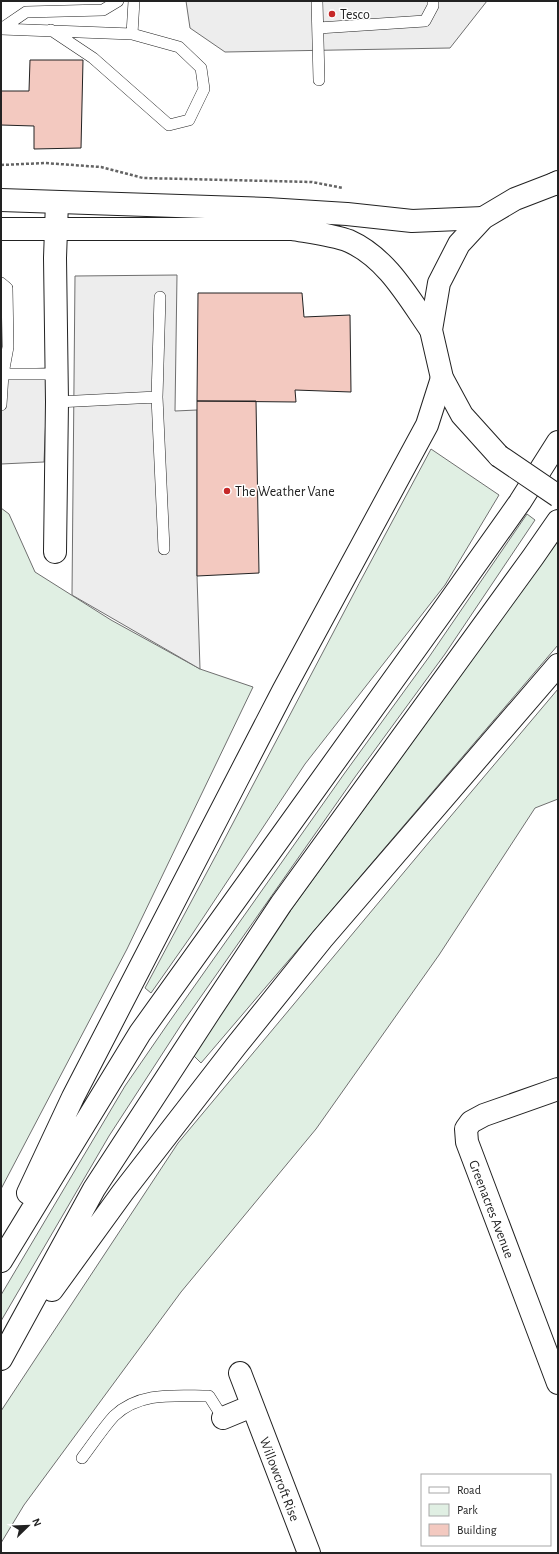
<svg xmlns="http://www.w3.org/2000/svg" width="559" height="1554" font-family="'Alegreya Sans',sans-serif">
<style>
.green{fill:#e0efe3;stroke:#6f6f6f}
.parking{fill:#ededed;stroke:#6f6f6f}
.building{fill:#f3c9c0;stroke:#222}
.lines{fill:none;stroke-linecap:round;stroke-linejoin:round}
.lane-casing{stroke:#222;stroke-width:12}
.street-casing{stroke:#222;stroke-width:24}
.secondary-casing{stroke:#222;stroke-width:24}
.primary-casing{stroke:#222;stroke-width:24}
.highway-casing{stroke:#222;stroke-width:24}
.path{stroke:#646464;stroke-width:2.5;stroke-dasharray:3 2;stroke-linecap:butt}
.lane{stroke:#fff;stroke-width:11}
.street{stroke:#fff;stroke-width:22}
.secondary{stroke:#fff;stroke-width:22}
.primary{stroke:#fff;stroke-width:22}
.highway{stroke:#fff;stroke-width:22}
.primary-bridge-casing{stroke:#222;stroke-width:24;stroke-linecap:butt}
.primary-bridge{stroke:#fff;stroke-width:22}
.poi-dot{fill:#c62828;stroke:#fff;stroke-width:1.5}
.labels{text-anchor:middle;stroke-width:3;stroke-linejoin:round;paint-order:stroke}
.poi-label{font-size:14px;fill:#222;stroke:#fff;text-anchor:start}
.street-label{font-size:14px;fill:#222;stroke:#fff}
</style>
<rect width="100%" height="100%" fill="#fff"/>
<path class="green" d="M431 449 499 495 445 585 305 764 191 936 151 993 145 988C242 809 334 628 431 449Z
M1 508 9 514 35 572 111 620 200 669 253 687 127 949 1 1189Z
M527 514 535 520 445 654 355 777 181 1025 109 1136 1 1321V1295L125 1086 167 1025 344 774 429 657Z
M558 541V645L201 1063 192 1054 251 965Z
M558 689V799L535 808 439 955 316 1129 181 1292 24 1505 1 1543V1411L178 1143 445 823Z"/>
<path class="parking" d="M186 1H487L450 48 225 52 190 28Z
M177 275 175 411 197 410V576L200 669 72 595 75 276Z
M48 368 44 462 1 464V370Z"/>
<path class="building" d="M30 60H83L81 148 34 149V126L1 125V91H29Z
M198 293H302L304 317 350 315 351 392 295 390 296 402 197 401Z
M197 401H256L259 573 197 576Z"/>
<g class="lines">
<g class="lane-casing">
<path id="lane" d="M317 1 319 80
M318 28 425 21 433 6V1
M1 29 132 34 179 47 201 68 204 89 189 120 169 125 93 58 51 30
M1 29 26 12 103 10 118 1
M132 34 134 1
M1 283 7 288 8 347 3 374 1 405
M3 374H57
M157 397 160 297
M57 402 157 397 164 549
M82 1458C92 1445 103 1428 114 1416 140 1391 176 1396 209 1396L223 1418"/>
</g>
<g class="street-casing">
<path id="street" d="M55 552 57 402 55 258 57 202
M558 1089 484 1115 471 1122 466 1129 467 1142 558 1383
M240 1373 309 1553
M223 1418 252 1406"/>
</g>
<g class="secondary-casing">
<path id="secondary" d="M1 200 267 209 347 214 412 221 483 218
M1 229H292C309 232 334 235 349 241 387 258 408 297 431 330"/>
</g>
<g class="primary-casing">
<path id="primary" d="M499 456 462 415 442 378 431 330 439 283 459 244 483 218 515 199 554 184 558 183"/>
</g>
<g class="highway-casing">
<path id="highway" d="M554 184 558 182
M28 1193 73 1097 283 691 427 425 442 378
M1 1261 140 1033 442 612 520 502 558 442
M52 1290 123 1192 236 1046 322 939 558 665
M1 1359 94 1189 210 1011 281 904 533 557 558 521"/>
</g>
<path class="path" d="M1 165 45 163 101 167 143 178 312 182 343 188"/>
<use href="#lane" class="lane"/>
<use href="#street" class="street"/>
<use href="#secondary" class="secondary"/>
<use href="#primary" class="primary"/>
<use href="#highway" class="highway"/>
<g class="primary-bridge-casing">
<path id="primary-bridge" d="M499 456 558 496"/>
</g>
<use href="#primary-bridge" class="primary-bridge"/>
</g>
<g class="poi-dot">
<circle cx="332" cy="14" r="4"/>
<circle cx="227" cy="491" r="4"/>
</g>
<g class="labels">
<g class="poi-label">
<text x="340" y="19">Tesco</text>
<text x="235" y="496">The Weather Vane</text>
</g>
<g class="street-label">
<text transform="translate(492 1209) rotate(69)" y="5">Greenacres Avenue</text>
<text transform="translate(280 1479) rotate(69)" y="5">Willowcroft Rise</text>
</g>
</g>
<rect width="559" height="1554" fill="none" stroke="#222222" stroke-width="4"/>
<rect x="421" y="1474" width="130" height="72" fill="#ffffff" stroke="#a7a7a7"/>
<rect x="429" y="1487" width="20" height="6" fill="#ffffff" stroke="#a7a7a7"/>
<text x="457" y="1494" font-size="12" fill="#222222">Road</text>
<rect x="429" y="1504" width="20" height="12" fill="#e0efe3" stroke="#a7a7a7"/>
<text x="457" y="1514" font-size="12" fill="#222222">Park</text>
<rect x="429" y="1524" width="20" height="12" fill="#f3c9c0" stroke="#a7a7a7"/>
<text x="457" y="1534" font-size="12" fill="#222222">Building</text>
<g transform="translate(28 1526) rotate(67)" stroke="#ffffff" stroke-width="3" paint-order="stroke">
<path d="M0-3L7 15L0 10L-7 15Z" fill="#222222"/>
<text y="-6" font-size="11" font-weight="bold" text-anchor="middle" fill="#222222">N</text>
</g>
</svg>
